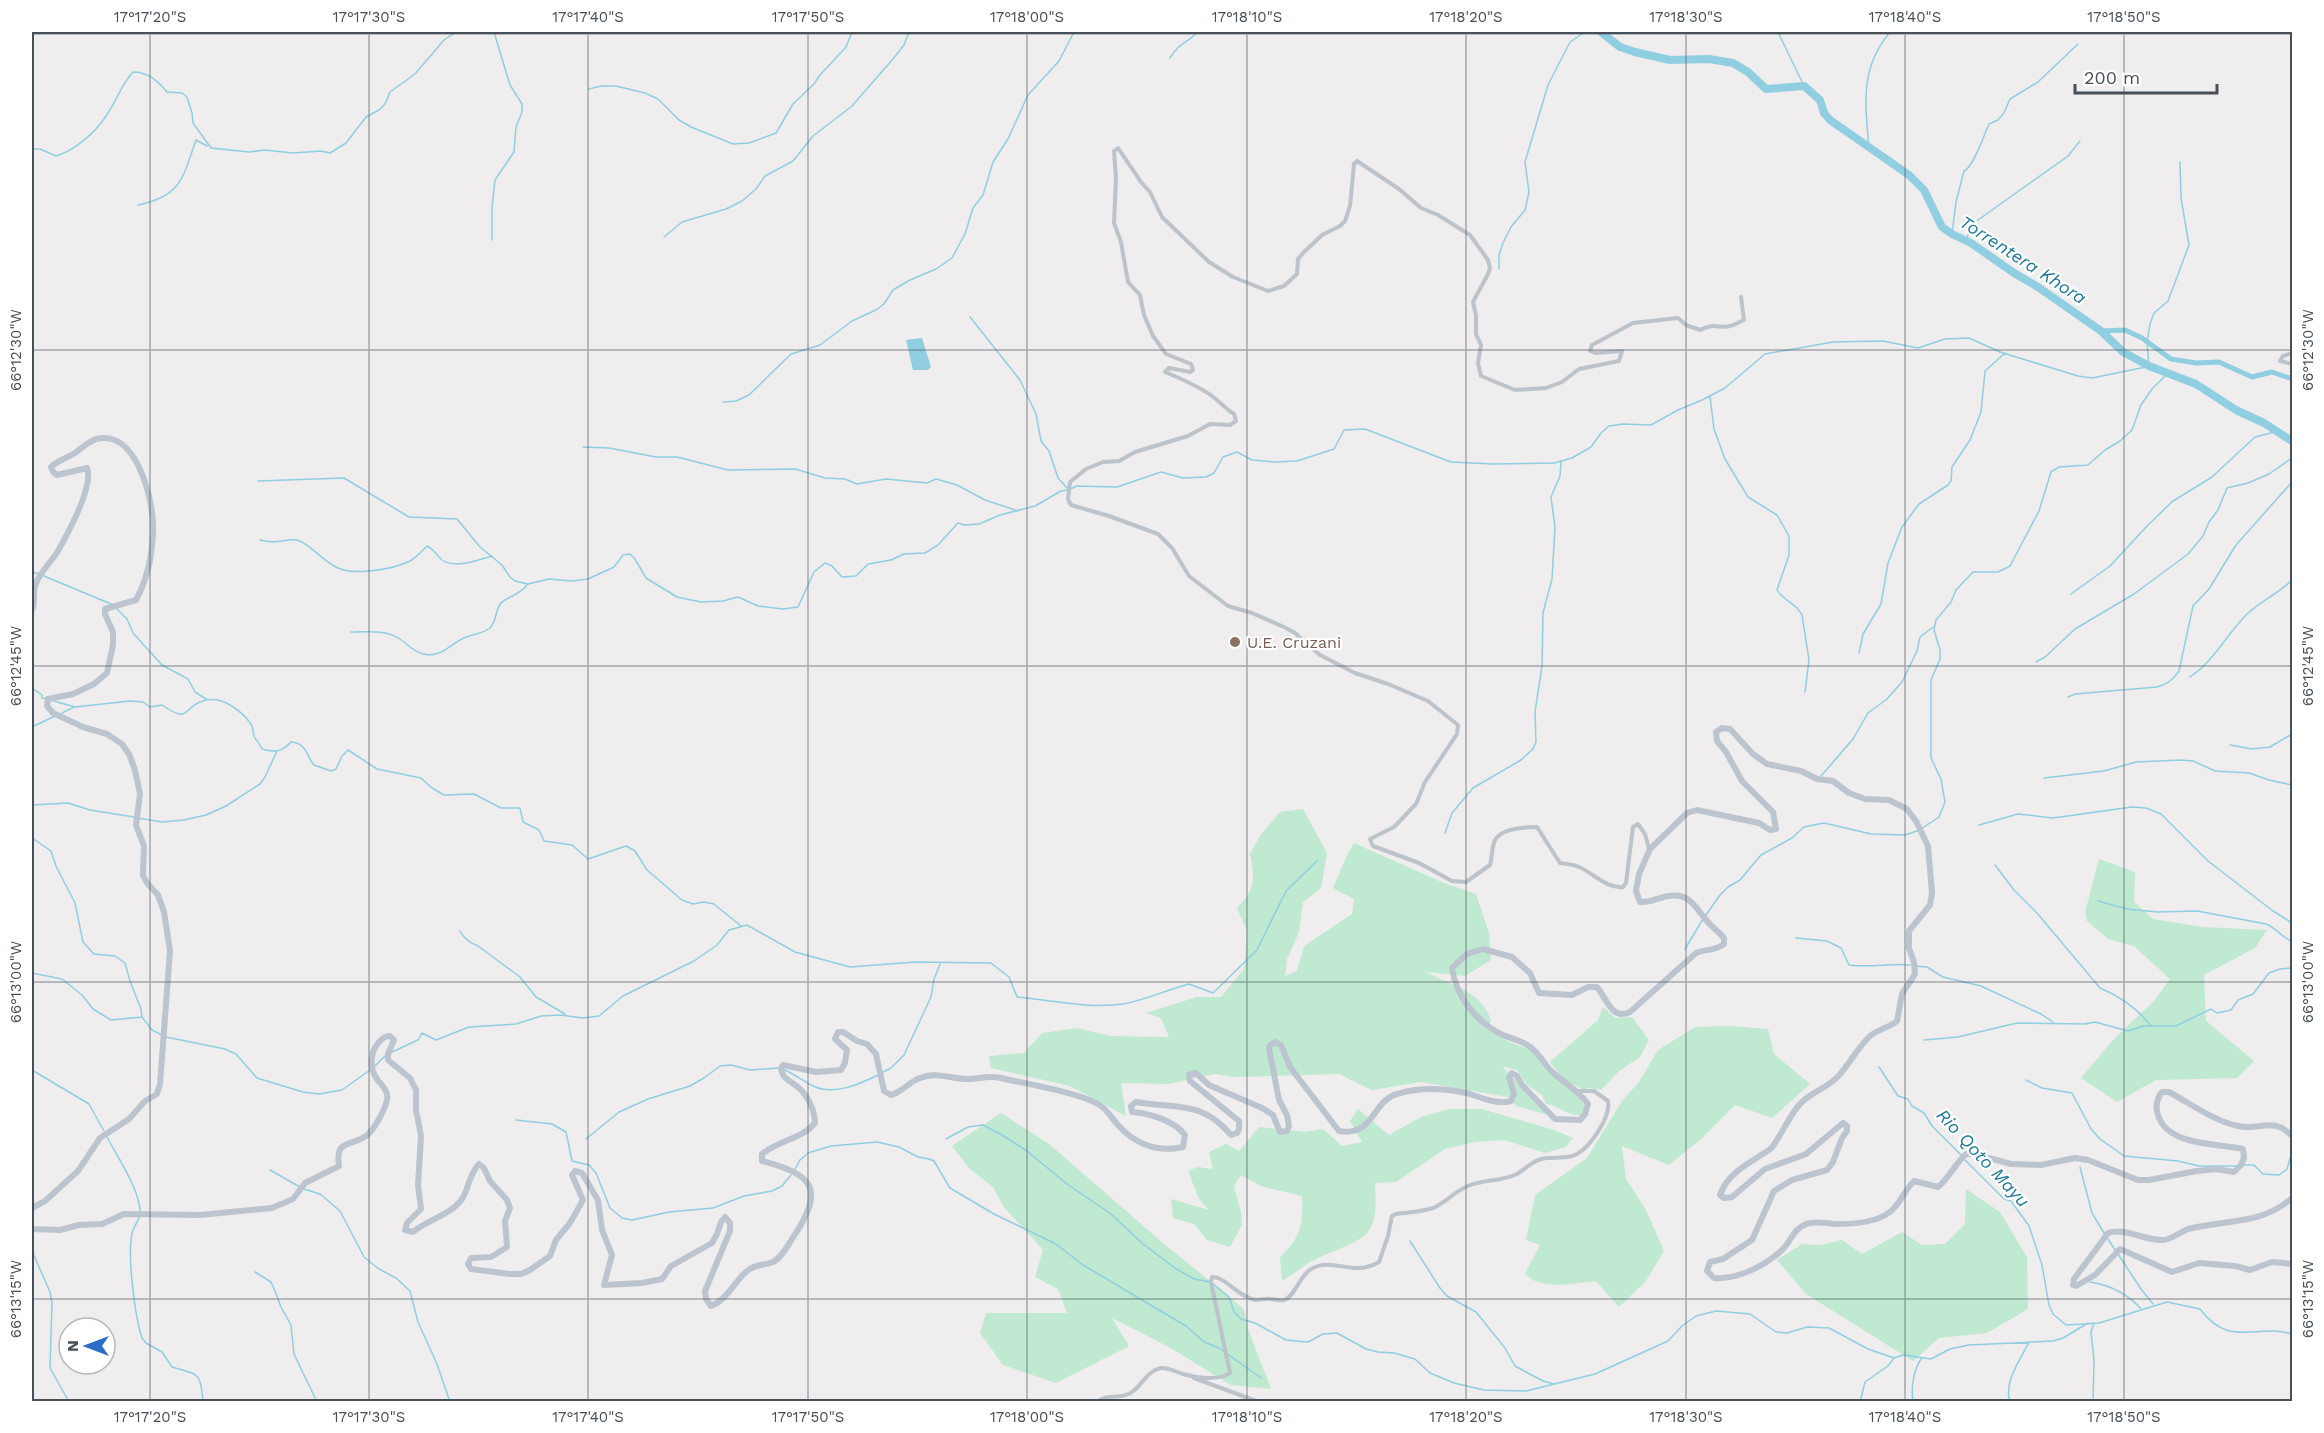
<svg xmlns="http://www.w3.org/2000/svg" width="2324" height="1433" font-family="'Work Sans',sans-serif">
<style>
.green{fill:#bfe9d0}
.water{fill:#90cee1}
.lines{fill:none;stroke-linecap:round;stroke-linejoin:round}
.stream{stroke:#90cee1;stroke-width:1.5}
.canal{stroke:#90cee1;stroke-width:5}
.river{stroke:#90cee1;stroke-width:8}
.minor{stroke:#bcc3ca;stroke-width:4}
.secondary{stroke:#bcc4cf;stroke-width:6}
.ticks{fill:none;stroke:#474f58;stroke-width:1.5;stroke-opacity:0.45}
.education-dot{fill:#8d6e63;stroke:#fff;stroke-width:2}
.labels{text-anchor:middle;stroke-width:4.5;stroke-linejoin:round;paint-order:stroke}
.education-label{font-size:16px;fill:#785e54;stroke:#fff;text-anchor:start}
.water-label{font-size:18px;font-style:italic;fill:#1b7996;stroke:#fff}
.neatline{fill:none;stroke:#474f58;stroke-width:2}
.ticks-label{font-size:15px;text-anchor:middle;fill:#474f58}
</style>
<rect width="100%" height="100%" fill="#efeded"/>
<path class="green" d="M1303 809 1327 853 1321 888 1303 902 1299 932 1287 959 1285 976 1297 971 1304 946 1352 914 1354 899 1333 888 1348 853 1354 843 1444 883 1476 894 1489 933 1491 960 1465 976 1426 972C1452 986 1480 990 1491 1020L1487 1029 1507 1041 1531 1050 1546 1070 1575 1092 1587 1109 1581 1115C1567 1116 1559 1105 1546 1104L1542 1095 1527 1085 1517 1070 1502 1066 1548 1115 1516 1106 1508 1097 1421 1082 1372 1090 1339 1074 1233 1077 1215 1074 1168 1084 1121 1083 1126 1116 1070 1086 991 1068 989 1056 1024 1053 1042 1033 1077 1028 1110 1036 1169 1037 1161 1018 1146 1013 1197 997H1221L1244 969 1247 931 1237 908C1256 888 1255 880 1250 854L1260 836 1280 812Z
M2099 859 2135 872 2134 902 2153 919 2203 927 2267 930 2255 948 2204 975 2206 1021 2254 1061 2237 1078 2156 1080 2117 1102 2081 1078 2113 1040 2154 1001 2170 979 2134 946 2108 939 2087 921 2085 912Z
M1603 1007 1615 1018 1632 1017 1649 1040 1640 1057 1619 1071 1601 1090 1589 1088 1584 1090 1563 1079 1550 1062 1598 1020Z
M1728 1026 1768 1029 1774 1054 1810 1084 1772 1118 1735 1105 1700 1140 1669 1165 1622 1146 1626 1179 1646 1210 1664 1251 1646 1281 1619 1307 1596 1281C1575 1283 1541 1291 1525 1274L1540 1245 1526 1240 1535 1195 1587 1158 1622 1101 1639 1082 1658 1050 1695 1027Z
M1358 1109 1389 1135 1421 1117 1449 1109H1482L1554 1130 1573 1138 1566 1147 1545 1153 1504 1140 1475 1142 1445 1149 1396 1182 1375 1183C1379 1241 1365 1237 1318 1258 1305 1264 1294 1274 1282 1281L1280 1257C1301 1237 1303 1225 1302 1196L1261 1186 1241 1175 1234 1186 1241 1212 1242 1225 1230 1247 1207 1240 1194 1224 1173 1218 1171 1199 1209 1210 1199 1199 1188 1171 1197 1167 1213 1169 1209 1152 1226 1144 1239 1151 1259 1127 1305 1132 1323 1129 1342 1146 1362 1142 1350 1121Z
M1001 1113 1049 1144 1163 1243 1244 1309 1248 1329 1271 1389 1231 1385 1169 1347 1112 1318 1129 1346 1056 1383 1003 1365 980 1333 986 1313H1067L1058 1289 1035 1277 1043 1250 1004 1207 993 1187 969 1168 952 1146Z
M1966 1189 2000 1212 2027 1257 2028 1309 1987 1333 1939 1338 1913 1361 1806 1294 1777 1260 1802 1244 1821 1245 1842 1240 1862 1254 1902 1232 1922 1245 1945 1244 1965 1224Z"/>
<path class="water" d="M922 338 931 367 928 370H913L906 340Z"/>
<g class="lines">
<path class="stream" d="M1778 32 1804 86
M1170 58C1180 42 1186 44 1198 32
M589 89 601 86H616L645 93 658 99 679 120 691 127 733 144 749 143 776 133 793 104 814 84 820 75 846 47 852 32
M1869 147C1865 103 1860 68 1890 32
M32 149H40L56 156C74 151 96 132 106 116 116 102 121 85 133 72 148 72 158 81 167 92L182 93 187 97 192 113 193 123 211 148 249 152 265 150 293 153 321 151 330 153 346 143 366 117 379 110 385 104 390 92 415 74 444 40 456 32
M138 205C182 196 183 177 196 140L207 146
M1952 234 1956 202 1964 171C1973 168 1984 135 1989 124L1998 120 2004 113 2010 99 2038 82 2078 44
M664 237 682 222 726 209 742 201 756 189 765 176 793 161 813 136 852 106 893 59 904 45 909 32
M492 240V208L495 180 514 152 516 127 522 112V104L510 85 494 32
M1966 241 1971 225 2068 156 2080 141
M1499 269V255L1503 243 1511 227 1525 210 1529 192 1525 162 1548 85 1570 42 1585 32
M970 317 1020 380 1036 414 1041 441 1049 451 1058 478 1068 489
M1710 396 1714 429 1725 459 1748 497 1777 515 1789 536V555L1777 590C1783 601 1797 603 1802 615L1809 660 1805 692
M723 402 736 401 749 395 791 354 820 345 852 321 876 310 884 304 893 290 910 280 936 269 952 258 965 234 973 208 983 195 993 162 1008 139 1028 95 1059 61 1074 32
M583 447 609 448 656 457H677L728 470 795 469 825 478 845 479 857 484 886 479 927 483 936 479 957 485 985 500 1018 511
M258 481 344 478 409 517 457 519 480 547 502 565 510 577 515 581 528 584 549 579 572 581 588 579 614 567 623 555 630 554 635 559 646 578 677 597 701 602 723 601 738 597 758 606 783 609 798 607 814 572 825 563 832 566 842 577 856 576 868 564 891 560 904 554 925 553 938 545 958 523 964 525 979 524 1000 515 1035 506 1061 491 1068 490 1077 486 1117 487 1161 472 1183 478 1206 477 1214 473 1223 457 1237 452 1252 460 1274 462 1297 461 1334 449 1344 430 1365 429 1451 462 1493 464 1554 463 1572 458 1591 447 1601 433 1609 426 1623 424 1651 425 1678 410 1702 400 1725 388 1765 354 1833 342 1883 341 1918 348 1945 339 1969 338 2000 352 2078 376 2092 378 2146 367 2149 366 2147 342 2150 324 2154 313 2168 301 2189 245 2181 198 2180 162
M260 540C279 546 288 536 300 541 314 548 324 562 338 568 354 576 394 569 410 561 417 557 422 551 427 546 435 550 437 556 442 560 455 569 478 560 492 556
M32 572 39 574
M44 576 111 604
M2071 594 2110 566 2148 525 2173 501 2212 477 2255 437 2275 432
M117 609 127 619 133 633 162 665 188 679 195 692 206 699
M351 632C368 632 385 629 400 639 407 644 414 652 423 654 442 658 450 644 464 638 473 634 482 634 490 628 497 621 495 610 501 603 509 596 521 594 527 585
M1859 653 1863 634 1881 604 1888 563 1902 527 1919 504 1948 485 1951 481 1952 467 1970 440 1981 412 1985 371 2005 353
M2036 662 2045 657 2075 629 2134 594 2188 554 2203 536 2209 522 2218 510 2227 488 2248 483 2269 474 2292 458
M2190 677C2214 661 2227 634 2247 614 2261 601 2279 593 2292 580
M32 688 42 695V698L47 699
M2068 697 2075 694 2157 687C2167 684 2173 680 2179 671L2193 606 2209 589 2236 545 2292 482
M54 701 75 707 130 701 143 702 150 707 162 705C191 725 182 707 203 701 221 695 241 710 251 724 254 728 252 734 255 738 258 742 260 744 262 749 275 753 283 751 291 742 307 743 306 756 314 765L331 771 336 769 342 756 348 750 377 769 421 778 432 788 444 795 474 794 501 808H520L523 822 539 830 544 841 572 845 588 859 626 846 635 851 647 870 682 900 693 904 704 902 714 904 741 926
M62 713 74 707
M32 727 55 716
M2230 745 2252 749 2270 747 2292 734
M1821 776 1853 739 1868 713 1887 699 1902 682 1917 651 1920 637 1933 627
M2044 778 2104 771 2136 762 2181 760 2193 761 2215 771 2249 773 2269 780 2292 785
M32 805 68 803 90 810 134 817
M138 818 162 822 184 820 206 815 226 806 260 784 265 777 277 751
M1979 825 2018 814 2053 818 2132 807 2146 808 2161 814 2208 861 2273 911 2292 923
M1921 829 1939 817 1945 802 1941 779 1931 758V680L1940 659V650L1934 630 1936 620 1951 602 1956 590 1973 572H1998L2010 566 2039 511 2051 472 2059 467 2088 465 2105 450 2120 441 2132 430 2141 405 2152 389 2168 373
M1445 833 1452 813 1473 788 1521 760 1533 749 1536 742 1535 712 1542 666 1543 613 1552 579 1555 527 1551 497 1560 476 1561 462
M32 838 51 851 56 866 75 903 83 942 94 954 115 956 125 963 130 981 141 1009 142 1017 152 1030 162 1035
M1995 865 2014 890 2037 913 2100 988C2119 996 2138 1009 2151 1026
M2098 901 2127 909 2157 912 2197 911 2266 924C2277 928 2280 937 2292 941
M1706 915 1720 895 1728 887 1740 880 1761 855 1792 838 1804 827 1824 823 1871 834 1905 835 1917 831
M460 931C464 939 470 943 478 946L520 977 536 997 565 1014
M1796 938 1827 941 1841 948 1849 965C1870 968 1889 963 1910 965
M1685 949 1703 919
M1915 966 1927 967 1943 977 1981 986 2041 1014 2053 1022
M32 973 62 979 82 995 93 1009 111 1020 142 1017
M166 1037 225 1049 236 1054 257 1078 303 1092 319 1094 342 1090 370 1070
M1924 1040 1958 1037 2017 1023 2085 1024 2095 1022 2128 1031 2144 1026H2176L2211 1009 2217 1013 2231 1010 2238 1000 2253 994 2269 973 2280 969 2292 968
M392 1052 418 1040 422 1033 436 1040 469 1027 516 1024 541 1016 560 1015 583 1018 599 1016 623 996 694 961 717 945 729 930 747 925 795 952 850 967 915 962 991 963 1009 977 1017 997C1050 1000 1089 1009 1123 1004 1146 1000 1166 990 1189 984L1213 993 1257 950 1286 891 1317 861
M374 1067 385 1056
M1879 1067 1898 1096 1908 1099 1912 1106 1924 1113 1932 1126 1962 1156
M783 1069C794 1074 803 1081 813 1086 834 1096 860 1084 878 1075
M32 1070 89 1104 104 1131
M883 1072 891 1068 904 1055 931 997 934 979 940 964
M2026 1080 2042 1088 2072 1093 2091 1129 2100 1139 2124 1156 2178 1161 2199 1166H2236
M516 1120 552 1124 566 1132 572 1161 589 1165 596 1173 610 1208 622 1218 632 1220 669 1212 713 1208 744 1196 772 1191 782 1186 791 1175
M106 1135C117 1157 140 1189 140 1212
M586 1139 619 1112 648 1099 690 1086 704 1078 720 1066 731 1065 750 1070 779 1068
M946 1139 968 1127 983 1125 1002 1135 1027 1151 1067 1184 1111 1214 1143 1244 1175 1268 1194 1279 1211 1282 1229 1297 1234 1312 1241 1319 1255 1323 1286 1340 1308 1342 1323 1334 1337 1333 1366 1349 1378 1352 1394 1353 1415 1359 1430 1373 1454 1383 1484 1390 1526 1391 1595 1374 1668 1341 1682 1326 1696 1316 1716 1311 1750 1314 1776 1332 1787 1333 1807 1327 1829 1328 1868 1349 1894 1358 1903 1355 1931 1359 1950 1349 1969 1345 2053 1341 2063 1338 2088 1323
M1965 1160 2004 1199 2011 1201 2029 1226 2042 1265 2049 1305 2053 1314 2066 1325 2099 1323 2167 1302 2200 1309C2230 1349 2255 1323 2292 1334
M2244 1165H2254L2263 1174 2279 1175 2287 1169 2292 1152
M2080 1167 2092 1213 2104 1233
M270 1170 300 1187
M794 1171 800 1160 808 1153 831 1146 877 1142 899 1147 918 1157 929 1159 934 1161 950 1188 994 1214 1056 1244 1083 1265 1186 1326 1204 1342 1219 1348 1261 1378
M304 1189 320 1194 340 1211 364 1257 379 1269 396 1278 410 1291 418 1322 437 1364 450 1402
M139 1217C138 1222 135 1225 133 1230 126 1251 135 1316 142 1338L146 1343 162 1352 172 1367C198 1375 201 1371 203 1402
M2108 1239 2115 1250
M1410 1241 1440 1288 1447 1296 1476 1312 1505 1348 1515 1366 1543 1381 1554 1384
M32 1251 50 1292 52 1303 50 1368 69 1402
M2118 1254 2141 1289 2153 1304
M255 1272 271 1282 275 1291 281 1307 291 1325 294 1354 317 1402
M2090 1282C2110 1285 2128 1294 2142 1310
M1860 1402 1865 1382 1888 1366 1894 1358
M1913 1402C1911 1388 1913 1371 1921 1359
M2010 1402C2003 1382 2021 1359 2029 1342
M2093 1402 2094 1360 2091 1332 2094 1323"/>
<path class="canal" d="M2101 331 2125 330 2142 338 2171 359 2196 363 2219 362 2252 377 2272 372 2292 379"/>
<path class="river" d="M1601 32 1620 47 1635 52 1670 60 1709 59 1733 63 1748 72 1766 89 1804 86 1820 100 1824 113 1830 120 1909 175 1924 190 1942 227 1952 234 1971 243 2014 273 2038 287 2101 331 2123 352 2149 366 2196 384 2236 410 2264 423 2292 441"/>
<path class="minor" d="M2292 353 2283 356 2280 361 2292 364
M1649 849 1645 834 1638 824 1633 827 1626 883 1623 887C1607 889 1593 873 1579 867 1574 864 1566 864 1560 863L1537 827C1525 827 1502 828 1495 840 1492 846 1492 858 1490 865L1466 882 1452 881 1419 863 1373 846 1370 839 1394 827 1416 804 1425 782 1457 734 1458 725 1428 701 1388 684 1355 673 1320 655 1295 633 1284 627 1252 613 1228 606 1189 576 1172 548 1158 534 1109 516 1071 505 1068 499 1070 482 1086 469 1103 462 1119 461 1135 452 1188 436 1210 424 1230 425 1236 421 1234 414C1226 409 1220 402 1212 396 1198 386 1182 379 1165 372L1169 368 1190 372 1193 370 1191 364 1166 354 1153 336 1144 315 1140 295 1128 282 1121 242 1114 223 1116 178 1114 151 1118 148 1141 182 1150 192 1162 217 1209 262 1233 277 1268 291 1284 286 1297 274 1298 259 1303 253 1322 235 1340 226 1345 221 1350 206 1354 164 1357 161 1399 189 1421 208 1438 215 1470 235 1488 260 1490 268 1488 274 1473 302 1476 315V334L1481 345 1478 363 1481 376 1515 390 1546 388 1562 382 1579 369 1619 361 1622 351 1595 353 1590 351 1592 345 1633 323 1678 318 1686 325 1700 330C1715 322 1719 329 1730 326 1735 325 1739 322 1744 320L1741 297
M1194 1378 1259 1402
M1097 1402C1107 1393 1122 1400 1132 1392 1143 1384 1147 1371 1161 1368 1168 1367 1176 1372 1183 1374 1196 1378 1219 1381 1230 1373L1211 1282 1212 1277C1225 1276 1239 1298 1256 1300 1261 1300 1266 1298 1270 1299 1275 1299 1279 1301 1284 1300 1294 1298 1300 1275 1311 1269 1334 1256 1352 1278 1379 1262L1388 1236 1392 1216 1396 1214C1408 1212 1422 1212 1433 1208 1445 1203 1455 1191 1468 1186 1483 1179 1501 1182 1517 1174 1525 1169 1531 1162 1541 1159 1552 1156 1567 1160 1577 1154 1590 1147 1611 1117 1608 1101L1594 1091H1578"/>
<path class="secondary" d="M32 610C36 602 32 592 36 583 41 571 51 562 58 551 67 535 94 486 87 468L57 475 53 472 51 467C57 461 67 458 75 453 83 447 92 438 103 438 139 436 155 506 153 533 152 555 147 580 136 600L105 609V614L113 632V645L107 673 94 684 73 694 48 699 47 706 53 713 83 727 107 734 122 744 129 754 135 770 140 794 136 825 144 846 143 875 147 883 158 895 164 912 170 951 160 1084 157 1094 145 1101 129 1119 100 1138 78 1171 45 1201 32 1208
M2292 1198C2260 1226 2226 1219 2188 1229 2180 1232 2171 1240 2163 1240 2145 1241 2125 1227 2108 1233L2074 1279 2073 1285 2076 1286 2095 1275 2120 1249 2172 1272 2199 1263 2235 1266 2250 1270 2272 1262 2292 1264
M32 1229 60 1230 79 1225 102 1224 124 1214 200 1215 272 1208 293 1199 305 1183 339 1166C335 1139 350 1147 366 1136 374 1130 385 1110 387 1100 389 1089 380 1085 375 1076 369 1065 371 1051 379 1042 383 1038 385 1036 390 1036L394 1040 388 1054V1060L410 1078 416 1090V1110L421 1136 418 1185 421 1209 407 1223 405 1230 413 1232C427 1220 451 1215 462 1199 469 1188 469 1174 479 1164L484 1168 490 1181 507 1200 510 1208 505 1221 507 1247 491 1257 471 1258 468 1264 471 1269 510 1274H521L530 1270 550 1256 556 1240 570 1223 583 1200 572 1175 575 1171 582 1173 598 1200 602 1230 612 1255 604 1285 642 1283 662 1279 671 1266 712 1243 717 1234 721 1222 725 1217 730 1223V1231L705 1291 706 1299 711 1306C727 1300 734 1282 747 1271 757 1263 764 1266 773 1262 783 1257 790 1241 796 1233 826 1186 810 1174 762 1161V1154C779 1140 802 1139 815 1123 815 1111 808 1096 799 1088 791 1081 782 1079 781 1068L783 1065 816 1072 841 1070 845 1063 847 1050 835 1039 838 1032H843L857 1041 867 1044 876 1054 884 1091 891 1095C902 1092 909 1082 920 1078 936 1071 951 1079 967 1079 979 1079 988 1075 1001 1078 1026 1084 1077 1092 1098 1104 1107 1109 1111 1117 1117 1124 1134 1144 1158 1153 1183 1147L1185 1135C1175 1121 1149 1113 1132 1112L1131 1106 1136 1102C1176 1109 1202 1100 1231 1135L1237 1133 1239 1129V1121L1190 1081 1189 1075 1196 1073 1209 1085 1262 1108 1273 1115 1280 1132 1287 1131 1289 1126 1287 1115 1279 1100 1269 1048 1270 1045 1275 1042 1281 1045 1290 1067 1339 1131C1374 1137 1372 1101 1397 1094 1420 1087 1443 1088 1466 1093 1481 1097 1496 1105 1511 1101L1514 1094 1509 1077 1512 1073 1517 1076 1522 1085 1555 1119 1580 1120 1585 1114 1588 1104C1576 1088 1564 1083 1550 1070 1543 1062 1538 1052 1529 1046 1521 1040 1512 1039 1503 1035 1477 1023 1456 997 1452 968L1467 954 1483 949 1512 957 1530 973 1539 993 1572 995 1588 987H1597C1607 999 1612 1021 1630 1012L1696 953C1705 949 1716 951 1724 944V938C1719 932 1712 927 1707 921 1695 907 1690 893 1669 896 1659 897 1651 903 1640 902L1636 891 1639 874 1650 849 1687 813 1697 810 1759 823 1770 830 1776 829 1773 812 1742 781 1726 752 1717 741 1716 732 1722 728 1730 729 1753 754 1767 764 1801 771 1817 779 1833 781 1849 793 1865 799 1889 800 1907 809 1916 821 1928 846 1932 893 1930 905 1909 931V948L1914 962 1915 974 1902 994 1897 1021C1889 1028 1877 1029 1869 1037 1858 1048 1851 1061 1841 1073 1832 1085 1819 1089 1808 1097 1792 1108 1784 1131 1773 1146 1770 1151 1763 1153 1758 1157 1742 1167 1726 1177 1720 1195L1724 1198 1732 1197 1765 1169 1806 1154 1843 1123 1847 1126V1131L1842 1138 1833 1162 1827 1170 1792 1180 1774 1191 1752 1240 1723 1259 1710 1262 1707 1271 1714 1278C1737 1280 1764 1266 1781 1251 1791 1242 1793 1229 1806 1224 1816 1220 1828 1224 1838 1224 1856 1224 1883 1222 1895 1207 1902 1199 1906 1189 1914 1181L1938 1187C1950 1177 1955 1164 1966 1154H1974L2011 1164 2041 1165 2075 1158 2088 1160 2138 1180H2149L2197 1171 2216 1169 2234 1172 2241 1165 2244 1158 2243 1149C2217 1143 2167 1146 2158 1115 2155 1107 2157 1098 2162 1092H2169C2191 1104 2214 1121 2238 1126 2260 1131 2273 1116 2292 1136"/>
</g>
<path class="ticks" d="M150 32V1402M369 32V1402M588 32V1402M808 32V1402M1027 32V1402M1247 32V1402M1466 32V1402M1686 32V1402M1905 32V1402M2124 32V1402M32 34H2292M32 350H2292M32 666H2292M32 982H2292M32 1299H2292"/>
<circle class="education-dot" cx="1235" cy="642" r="6"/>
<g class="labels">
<g class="education-label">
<text x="1247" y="648">U.E. Cruzani</text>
</g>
<g class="water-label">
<text transform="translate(2023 260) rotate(33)" y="6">Torrentera Khora</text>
<text transform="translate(1983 1158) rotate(47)" y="6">Rio Qoto Mayu</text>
</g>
</g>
<rect width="2324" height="1433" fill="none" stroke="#ffffff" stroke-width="66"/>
<g transform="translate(87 1346) rotate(270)"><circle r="28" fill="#ffffff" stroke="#b5b9bc" stroke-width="1.5"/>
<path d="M0-4.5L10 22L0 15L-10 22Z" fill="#2c6cc9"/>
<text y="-9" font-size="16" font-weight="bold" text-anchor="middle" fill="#474f58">N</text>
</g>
<path d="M2075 84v9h142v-9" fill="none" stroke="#474f58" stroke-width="3"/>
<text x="2084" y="84" font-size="18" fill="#474f58" stroke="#ffffff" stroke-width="4.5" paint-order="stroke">200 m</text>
<rect x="33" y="33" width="2258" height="1367" class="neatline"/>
<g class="ticks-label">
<text x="150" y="22">17°17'20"S</text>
<text x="369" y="22">17°17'30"S</text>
<text x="588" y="22">17°17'40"S</text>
<text x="808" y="22">17°17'50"S</text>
<text x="1027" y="22">17°18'00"S</text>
<text x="1247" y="22">17°18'10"S</text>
<text x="1466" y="22">17°18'20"S</text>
<text x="1686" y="22">17°18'30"S</text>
<text x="1905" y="22">17°18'40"S</text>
<text x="2124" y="22">17°18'50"S</text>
<text transform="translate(2308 350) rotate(-90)" y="5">66°12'30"W</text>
<text transform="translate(16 350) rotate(-90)" y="5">66°12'30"W</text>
<text transform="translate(2308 666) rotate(-90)" y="5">66°12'45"W</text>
<text transform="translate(16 666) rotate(-90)" y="5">66°12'45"W</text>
<text transform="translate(2308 982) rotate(-90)" y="5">66°13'00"W</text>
<text transform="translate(16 982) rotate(-90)" y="5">66°13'00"W</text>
<text transform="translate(2308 1299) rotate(-90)" y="5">66°13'15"W</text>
<text transform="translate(16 1299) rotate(-90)" y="5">66°13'15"W</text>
<text x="150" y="1422">17°17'20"S</text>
<text x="369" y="1422">17°17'30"S</text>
<text x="588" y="1422">17°17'40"S</text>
<text x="808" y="1422">17°17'50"S</text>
<text x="1027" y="1422">17°18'00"S</text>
<text x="1247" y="1422">17°18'10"S</text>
<text x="1466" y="1422">17°18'20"S</text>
<text x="1686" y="1422">17°18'30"S</text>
<text x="1905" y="1422">17°18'40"S</text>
<text x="2124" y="1422">17°18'50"S</text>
</g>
</svg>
